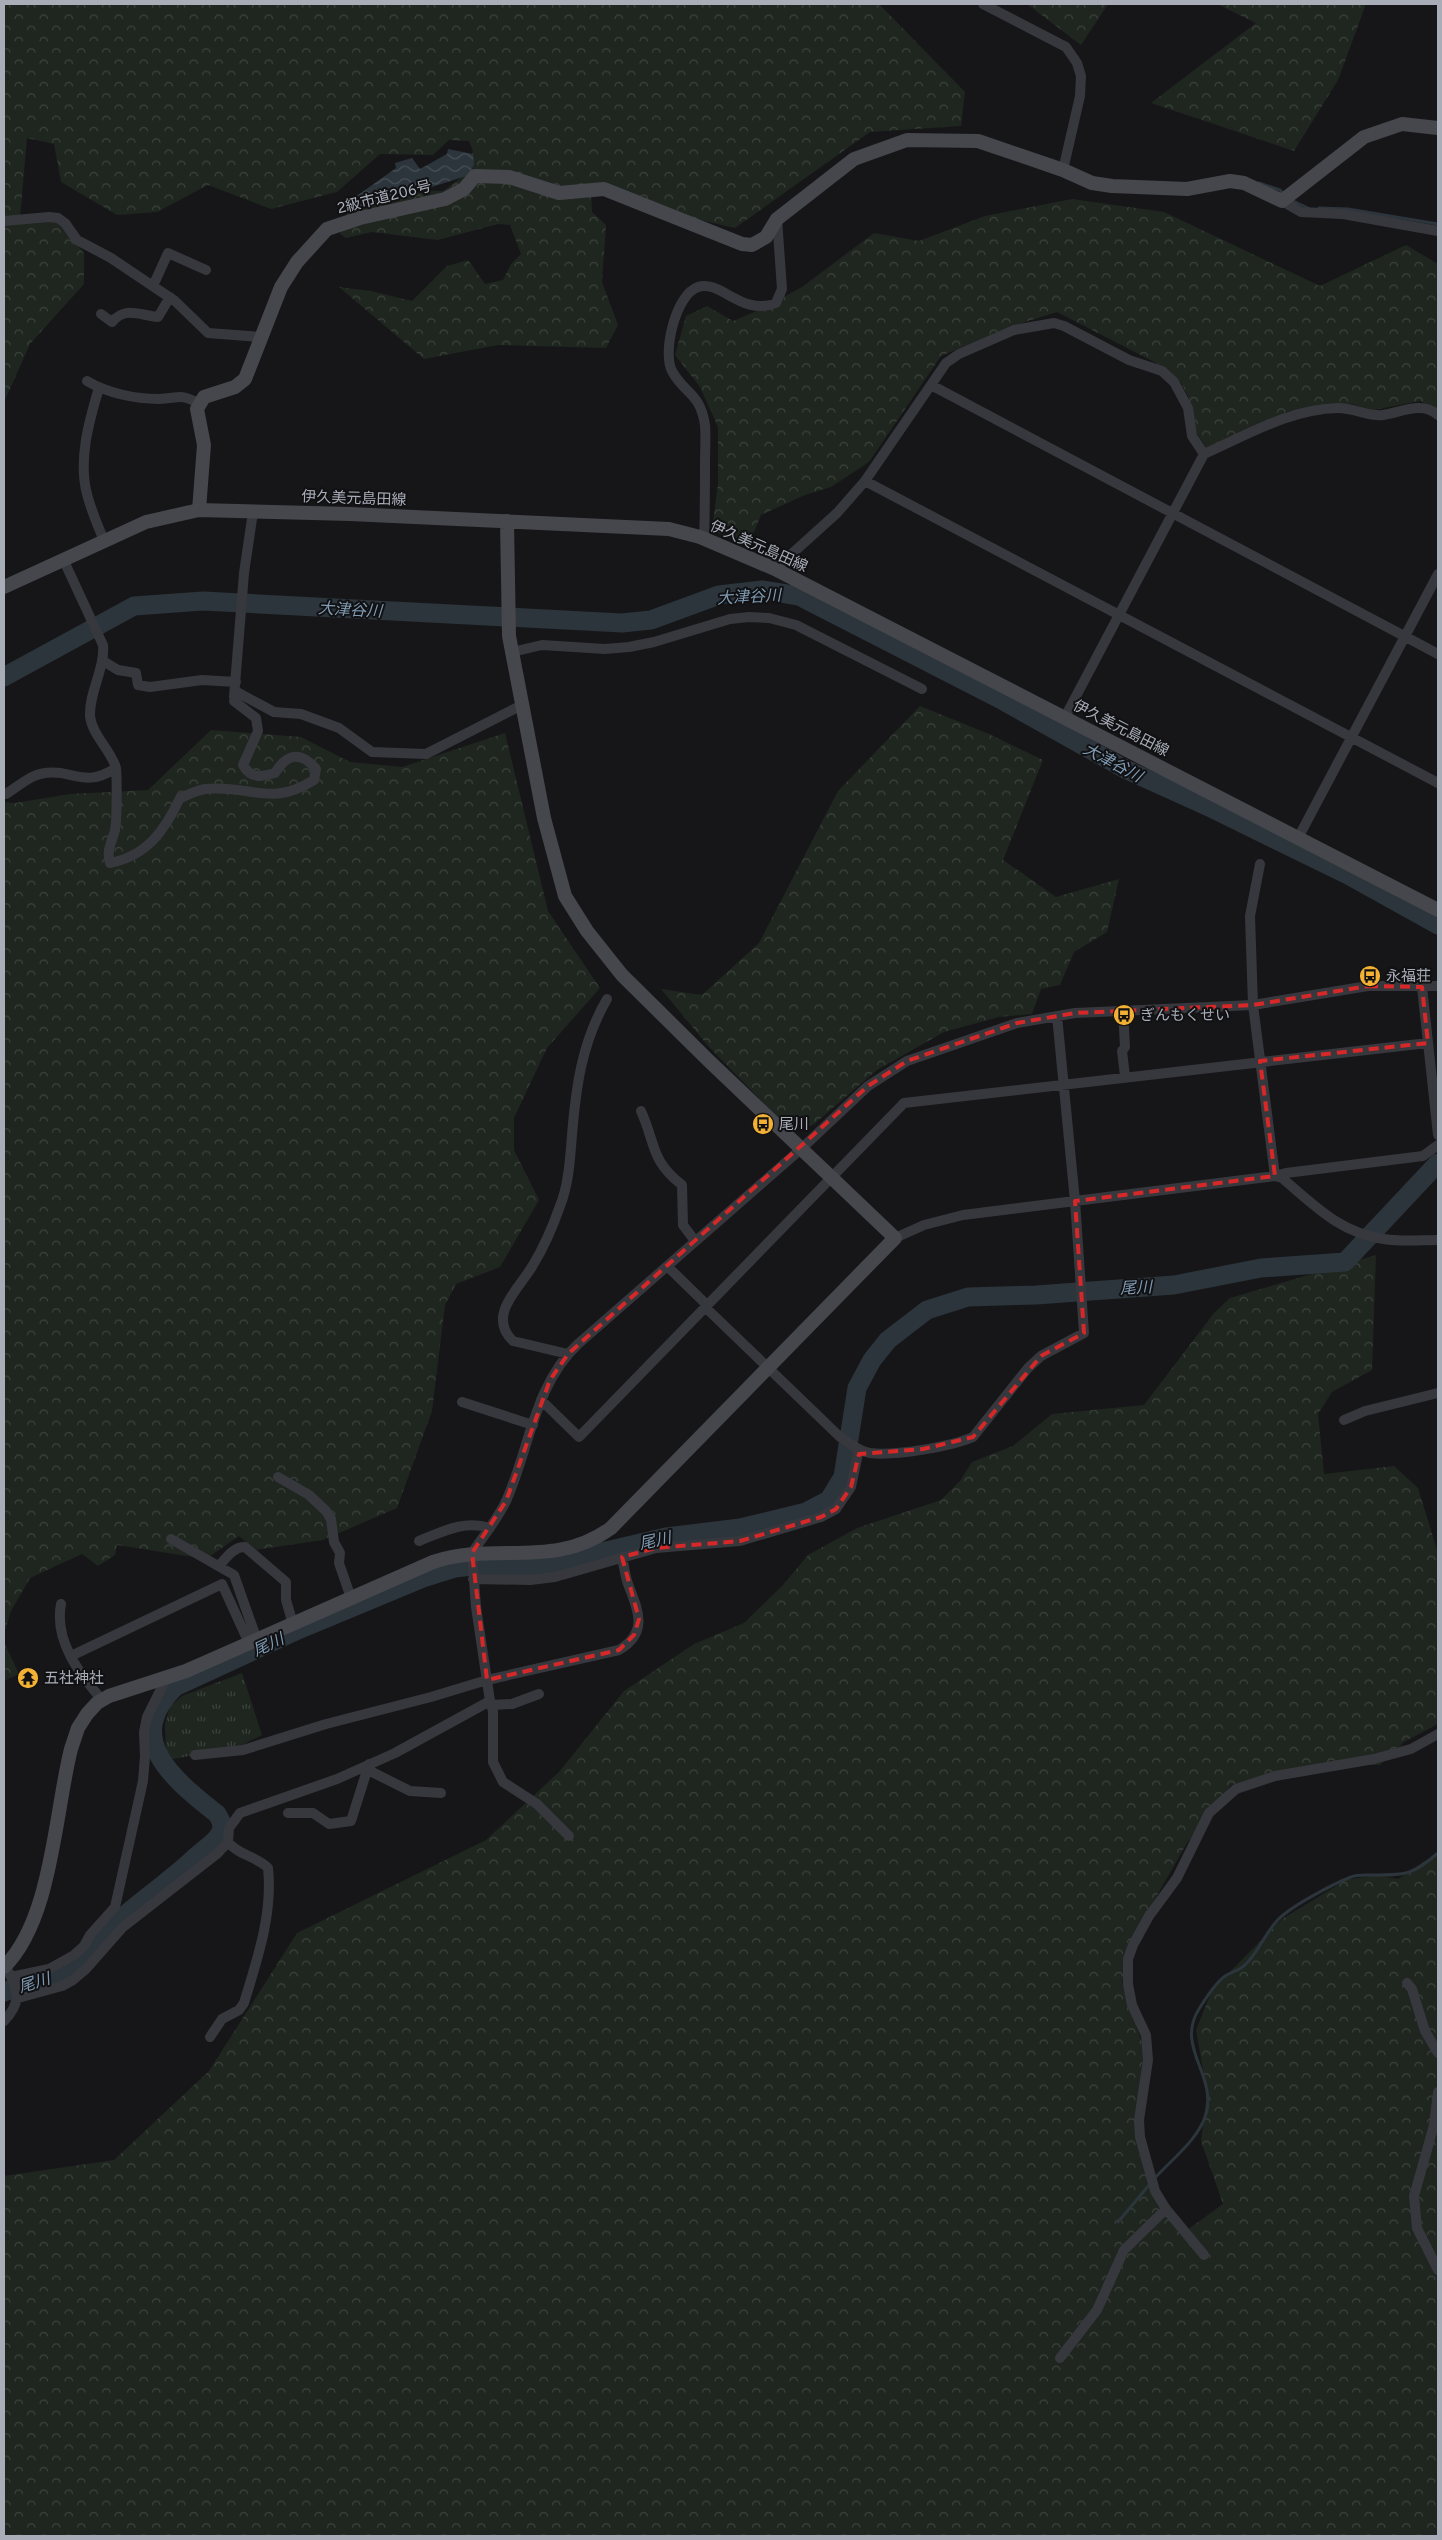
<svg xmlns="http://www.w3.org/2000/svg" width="1442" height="2540" font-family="Overpass,'Noto Sans JP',sans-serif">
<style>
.grass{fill:url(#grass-tufts)}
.forest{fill:url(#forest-crowns)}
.water{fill:url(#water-waves)}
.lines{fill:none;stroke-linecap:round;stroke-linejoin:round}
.stream{stroke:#2c353c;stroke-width:3}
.river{stroke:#2c353c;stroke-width:19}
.street{stroke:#37383d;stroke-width:10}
.secondary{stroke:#45474d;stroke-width:14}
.marked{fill:none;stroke:#d62828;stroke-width:4;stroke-dasharray:10 6;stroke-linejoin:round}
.labels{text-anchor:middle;stroke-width:4;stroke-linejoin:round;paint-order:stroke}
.street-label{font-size:15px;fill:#a8adb8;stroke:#111113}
.poi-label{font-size:15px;fill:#a8adb8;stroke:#111113;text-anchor:start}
.water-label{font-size:16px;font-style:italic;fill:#7f9bb3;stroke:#111113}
</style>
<defs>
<pattern id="grass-tufts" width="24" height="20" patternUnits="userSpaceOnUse" patternTransform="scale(1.25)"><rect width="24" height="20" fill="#1e261f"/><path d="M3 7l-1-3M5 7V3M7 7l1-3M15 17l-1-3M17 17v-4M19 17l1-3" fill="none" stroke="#3c433d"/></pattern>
<pattern id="forest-crowns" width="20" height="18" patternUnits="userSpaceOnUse" patternTransform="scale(1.25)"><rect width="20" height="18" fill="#1e261f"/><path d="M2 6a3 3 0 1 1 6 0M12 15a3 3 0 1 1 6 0" fill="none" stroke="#3c433d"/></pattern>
<pattern id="water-waves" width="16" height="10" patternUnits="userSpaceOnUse" patternTransform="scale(1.25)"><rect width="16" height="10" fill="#2c353c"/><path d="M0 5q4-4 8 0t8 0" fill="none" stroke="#485056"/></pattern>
</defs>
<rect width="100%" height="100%" fill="#161618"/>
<path class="grass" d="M242 1673 262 1735 240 1746 169 1760 166 1755 165 1724 170 1706 182 1696Z"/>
<path class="forest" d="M4 4H879L965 92 961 126 870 132 735 228 669 213 591 189 592 212 606 225 602 282 618 325 606 348 498 345 424 359 339 287 371 291 412 301 447 266 468 260 485 284 503 280 511 264 521 254 510 225 498 224 438 240 372 232 346 238 340 234 349 209 402 190 443 191 462 177 470 165 473 151 469 141 449 140 433 155 380 154 337 192 271 209 208 185 157 212 117 215 61 182 54 144 27 138 20 218H54L84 253V284L30 344 4 402Z
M1027 4H1108L1081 45Z
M1217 4H1366L1338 80 1294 151 1151 103 1256 23Z
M1072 199 1164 212 1320 286 1406 245 1438 264V415L1433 409 1420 401 1373 410 1352 404 1289 411 1208 450 1196 432 1188 396 1181 383 1160 365 1057 312 1012 326 941 356 869 462 831 487 805 495 761 515 748 547 712 530 718 484V427L700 387 675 355 686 316 707 306 733 321 764 308 802 287 874 233 919 241 985 216Z
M920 706 989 734 1043 760 1003 860 1056 897 1119 879 1107 932 1074 952 1060 985 1041 989 1032 1014 999 1017 944 1032 877 1070 813 1125 799 1129 784 1124 709 1047 661 989 702 995 759 943 838 791Z
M211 730 301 737 350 762 402 767 505 733 548 911 600 988 547 1048 514 1118V1150L539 1200 500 1267 456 1284 445 1305 432 1411 397 1508 323 1540 255 1550 239 1536 206 1559 117 1545 115 1555 98 1566 82 1554 30 1578 11 1611 4 1634V802L15 803 70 794 148 790Z
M1376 1255 1372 1370 1332 1392 1318 1414 1324 1474 1394 1466 1418 1488 1438 1553V1724L1404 1742 1380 1765H1340L1231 1785 1187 1843 1136 1932 1122 1982 1144 2049 1139 2098 1142 2155 1158 2206 1183 2233 1223 2204 1201 2141 1207 2093 1196 2030 1212 1990 1282 1919 1346 1880 1375 1875 1398 1879 1438 1852V2536H4V2176L114 2160 209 2071 297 1933 486 1840 559 1772 624 1691 694 1644 744 1623 783 1585 808 1555 857 1528 941 1500 960 1481 972 1462 1013 1446 1052 1414 1144 1405 1214 1313 1230 1298Z
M4 1642 19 1674 4 1681Z"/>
<path class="water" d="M448 149 473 154 474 164 469 175 404 196 398 194 393 198 358 210 354 198 396 168 395 163 412 158 420 169 447 154Z"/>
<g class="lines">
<path class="stream" d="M1259 183 1280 190 1284 195
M1291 200 1310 209
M1319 208 1348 209 1438 224
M1154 2179C1171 2160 1199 2139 1206 2114 1217 2075 1175 2047 1199 2009 1206 1998 1215 1983 1225 1976 1232 1972 1240 1970 1245 1965 1258 1953 1264 1935 1276 1922 1287 1908 1333 1884 1351 1877 1358 1874 1366 1875 1373 1875 1406 1875 1413 1875 1438 1853
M1118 2222 1150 2184"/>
<path class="river" d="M4 677 134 606 203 601 622 623 651 620 719 595 762 590 799 596 998 698 1125 769 1207 806 1348 875 1438 925
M4 1992C24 1983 51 1984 69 1971 86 1959 96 1940 111 1927 137 1904 165 1884 191 1861 199 1853 210 1846 217 1838 224 1829 223 1823 217 1814 176 1781 121 1740 175 1687L298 1630 423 1578 455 1568 480 1565 538 1567 666 1537 740 1528 806 1512 829 1500 843 1477 857 1388 872 1360 888 1340 927 1310 968 1297 1036 1295 1174 1285 1261 1268 1345 1262 1438 1163"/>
<path class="street" d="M983 4 1066 47 1077 63 1081 76 1080 96 1063 170
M1282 201 1301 212 1343 214 1438 231
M4 221 49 217 58 218 65 223 77 240 111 258 175 301 208 333 261 337
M153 286 168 253 206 270
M101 314 112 322C125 306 139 315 158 317L170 297
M87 381C107 393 135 399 159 399 180 398 180 393 200 404
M931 385 1438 654
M99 388C89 421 78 460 87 494 91 510 98 526 104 541
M865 481 1438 783
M704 539C705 513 705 488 705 463 705 450 706 437 705 425 700 392 685 395 672 371 662 352 676 294 698 287 720 279 742 317 776 303L782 289 777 219
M64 561 103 645C105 669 89 692 90 716 92 735 111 750 116 768 117 776 117 822 115 830 112 842 106 850 110 863 147 856 165 830 180 798 188 795 197 790 205 789 250 784 270 808 314 780L316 769C301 751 287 753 275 773 261 777 251 779 243 765L258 731 256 718 234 701
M775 569 837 513 865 481 946 363 959 354 1014 330 1054 323 1064 326 1129 360 1162 371 1174 382 1188 408 1192 436 1204 454C1247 435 1290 409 1338 408 1354 408 1370 417 1383 415 1402 412 1422 401 1438 415
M512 652 542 645 605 649 629 647 654 642 730 619 749 617 769 618 796 625 922 689
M103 661 118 670 136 673 138 685 150 687 202 680 236 682
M235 691 274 712 301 714 339 728 372 752 426 754 522 705
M234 697 244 573 253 512
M1065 717 1204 454
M6 794C16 788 29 776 40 774 73 767 82 790 116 768
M1298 838 1438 574
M1260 864 1250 916 1253 1005 1275 1176 1286 1173 1423 1156 1438 1145
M1422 987 1438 1135
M1123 1010 1125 1047 1122 1051 1125 1076
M641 1111C656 1144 650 1160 682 1185L683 1225 695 1241
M895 1238 924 1225 963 1215 1275 1176 1282 1178C1313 1204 1341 1234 1384 1239 1401 1242 1420 1240 1438 1240
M667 1266 707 1305
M705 1307 839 1436C848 1442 859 1452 870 1453 894 1456 950 1447 973 1437L1028 1368 1041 1356 1084 1333 1075 1201 1057 1016
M568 1354 513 1341C486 1315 520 1288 533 1265 544 1247 553 1226 560 1206 569 1184 570 1158 572 1135 576 1086 582 1042 607 999
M541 1400 579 1437 904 1103 1428 1043
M462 1402 533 1425
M1344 1420 1365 1411 1438 1393
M278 1477 309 1495 326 1511 331 1519 334 1542 340 1553 339 1563 351 1598
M171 1539 234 1575 257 1640
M419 1541C444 1531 464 1520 490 1528
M219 1566C227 1557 233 1547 245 1547L286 1582V1600L293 1624
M473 1579 530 1580 555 1577 656 1548 740 1541 821 1517 836 1509 851 1487 859 1449
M61 1604C54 1641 79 1673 102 1700
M71 1656 222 1584 249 1643
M490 1701 493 1711V1762L503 1782 537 1804 569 1836
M491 1705 512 1704 539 1694
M195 1755 243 1750 326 1724 431 1697 487 1680 619 1650C649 1632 638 1610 628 1584 625 1575 624 1566 622 1557
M368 1770 410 1791 441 1793
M288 1813H313L329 1824 351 1821 369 1764
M11 1977 49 1969 74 1955 84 1946 90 1935 115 1907 143 1781 145 1756 144 1732 147 1717 166 1679
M1407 1983 1412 1989 1425 2031 1438 2053
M18 1998 62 1986 73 1980 86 1969 123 1927 218 1853 228 1842 229 1828 240 1813 337 1779 395 1753 490 1701 476 1607 472 1553C484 1535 498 1519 507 1499 530 1446 535 1384 578 1344L801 1149 868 1086 907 1061 1017 1023 1075 1013 1253 1005 1368 986H1438
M4 2021C20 2004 20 1993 8 1971
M210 2037 222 2019 239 2010 244 2003C257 1960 273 1914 268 1868 256 1856 238 1855 228 1842
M1438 2092 1434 2125 1414 2196 1417 2228 1438 2270
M1204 2255 1166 2209 1155 2191 1140 2137 1139 2120 1148 2060 1146 2035 1132 2005 1128 1984V1959L1133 1945 1149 1916 1177 1878 1209 1813 1236 1789 1275 1776 1374 1759 1411 1749 1438 1734
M1060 2358 1097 2310 1124 2250 1166 2209"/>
<path class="secondary" d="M199 510 204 445 197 409 204 397 235 387 245 379 281 287 297 262 327 229 360 218 445 199 464 189 475 176 509 177 559 193 604 189 742 244 752 245 766 237 777 219 854 159 907 140 978 141 1063 170 1092 183 1112 186 1187 189 1230 181 1244 183 1282 201 1364 137 1402 124 1438 128
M4 587 146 522 199 510 350 514 669 529 700 537 775 569 1438 910
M4 1967C52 1920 55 1812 71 1749L78 1728 87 1714 97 1703 109 1696 186 1671 433 1562C496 1541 553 1570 611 1528L895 1238 708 1060 622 975 587 931 565 896 544 818 509 636 507 521"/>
</g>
<path class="marked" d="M1368 986 1422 987 1428 1043 1260 1061 1275 1176 1075 1201 1084 1333 1041 1356 973 1437 923 1449 859 1454 851 1487 836 1509 821 1517 740 1541 656 1548 622 1557 639 1619 634 1635 619 1650 487 1680 472 1553 506 1501 550 1380 568 1354 868 1086 907 1061 1017 1023 1075 1013 1253 1005Z"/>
<defs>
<g id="bus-disc" transform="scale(1.125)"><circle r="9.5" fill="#f2b134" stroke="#111113"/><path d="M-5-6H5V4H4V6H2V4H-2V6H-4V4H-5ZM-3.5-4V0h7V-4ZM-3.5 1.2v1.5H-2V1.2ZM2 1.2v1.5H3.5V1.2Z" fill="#111"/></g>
<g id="temple-disc" transform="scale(1.125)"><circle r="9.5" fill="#f2b134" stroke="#111113"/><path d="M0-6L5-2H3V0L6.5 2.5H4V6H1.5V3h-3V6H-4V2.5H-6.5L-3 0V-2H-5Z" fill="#111"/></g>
</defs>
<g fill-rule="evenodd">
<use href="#bus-disc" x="1370" y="976"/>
<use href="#bus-disc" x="1124" y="1015"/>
<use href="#bus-disc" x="763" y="1124"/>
<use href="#temple-disc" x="28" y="1678"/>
</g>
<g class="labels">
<g class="street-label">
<text transform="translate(384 197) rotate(-14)" y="5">2級市道206号</text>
<text transform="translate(354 498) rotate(2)" y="5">伊久美元島田線</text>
<text transform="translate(759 546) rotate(24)" y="5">伊久美元島田線</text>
<text transform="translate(1121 728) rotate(27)" y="5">伊久美元島田線</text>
</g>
<g class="poi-label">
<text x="1386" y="981">永福荘</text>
<text x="1140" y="1020">ぎんもくせい</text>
<text x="779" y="1129">尾川</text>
<text x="44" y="1683">五社神社</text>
</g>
<g class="water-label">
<text transform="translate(749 596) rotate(-3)" y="6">大津谷川</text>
<text transform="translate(350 609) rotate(3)" y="6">大津谷川</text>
<text transform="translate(1113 762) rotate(28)" y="6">大津谷川</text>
<text transform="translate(1136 1287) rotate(-3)" y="6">尾川</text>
<text transform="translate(655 1540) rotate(-12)" y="6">尾川</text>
<text transform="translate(268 1644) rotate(-25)" y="6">尾川</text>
<text transform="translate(34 1982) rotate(-17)" y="6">尾川</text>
</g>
</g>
<rect width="1442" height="2540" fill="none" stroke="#a8adb8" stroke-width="10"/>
</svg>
